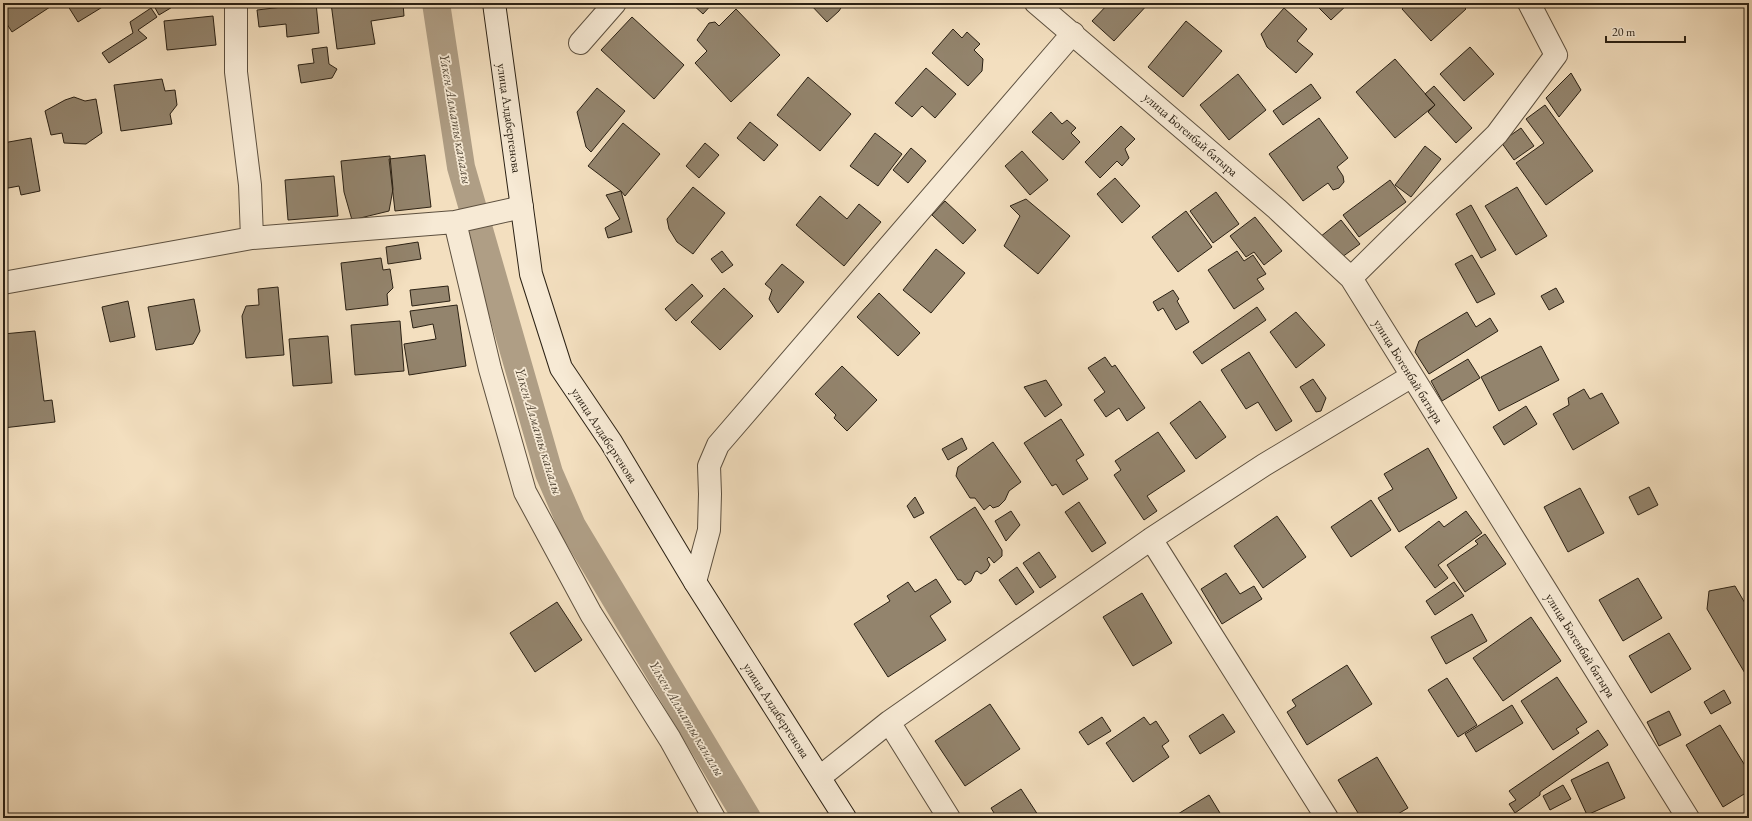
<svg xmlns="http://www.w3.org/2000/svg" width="1752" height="821" font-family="'EB Garamond',serif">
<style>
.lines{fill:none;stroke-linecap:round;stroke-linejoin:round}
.canal{stroke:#af9e85;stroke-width:28}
.building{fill:#93846d;stroke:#2b2114}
.street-casing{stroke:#5d503f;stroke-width:24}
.secondary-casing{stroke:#2b2114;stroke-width:24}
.street{stroke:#f7ead5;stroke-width:22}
.secondary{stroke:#f7ead5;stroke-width:22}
.labels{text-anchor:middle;stroke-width:3.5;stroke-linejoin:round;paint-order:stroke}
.street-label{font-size:13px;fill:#2b2114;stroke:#f7ead5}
.water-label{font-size:14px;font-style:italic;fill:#594d3c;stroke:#f7ead5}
</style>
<rect width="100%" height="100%" fill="#f3dfbf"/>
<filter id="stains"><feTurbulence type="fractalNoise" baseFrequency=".005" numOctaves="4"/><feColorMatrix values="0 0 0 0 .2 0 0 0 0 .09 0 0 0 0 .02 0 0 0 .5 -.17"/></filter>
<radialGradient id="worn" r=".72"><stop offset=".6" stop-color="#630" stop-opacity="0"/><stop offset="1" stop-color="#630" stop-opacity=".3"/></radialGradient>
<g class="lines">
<path class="canal" d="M436 3 461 167 549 473 572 526 747 818"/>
</g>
<path class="building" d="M3 3H51L53 5 12 32 3 18Z
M66 3H109L78 22Z
M159 3H179L159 15 154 6Z
M316 3 319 33 287 37 286 24 259 27 257 10Z
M331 3H403L404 16 371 21 375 44 337 49Z
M691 3H713L703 14Z
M809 3H844L839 11 827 22Z
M1109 3H1149L1114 41 1092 21Z
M1314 3H1349L1331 20Z
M1408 3H1460L1466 9 1431 41 1402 9Z
M151 8 157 17 138 30 147 38 109 63 102 53 133 33 130 22Z
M1284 8 1307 29 1297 41 1313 54 1296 73 1267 47 1261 34Z
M736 9 780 55 731 102 695 63 707 51 697 40 709 23 715 22 719 26Z
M213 16 216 45 167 50 164 21Z
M632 17 684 65 654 99 601 50Z
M1186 21 1222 51 1183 97 1148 67Z
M953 29 962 38 967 32 980 44 974 50 983 59 982 71 968 86 932 53Z
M327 47 329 64 337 69 332 78 301 83 298 65 314 63 312 49Z
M1470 47 1494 74 1464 101 1440 74Z
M1395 59 1435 105 1395 138 1356 92Z
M926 68 956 94 935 118 922 106 912 117 895 103Z
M1571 73 1581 90 1559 117 1546 98Z
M1238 74 1266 110 1229 140 1200 105Z
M808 77 851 114 820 151 777 115Z
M162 79 165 91 175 90 177 105 170 114 172 124 121 131 114 85Z
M1311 84 1321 98 1283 125 1273 111Z
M1434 86 1472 128 1456 143 1428 112 1435 105 1425 94Z
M597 88 625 111 591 152 586 147 577 112Z
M74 97 85 101 96 99 102 133 86 144 64 143 62 133 51 135 45 111 65 100Z
M1545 105 1593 171 1546 205 1516 163 1544 143 1526 119Z
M1051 112 1062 124 1067 120 1076 128 1071 133 1080 142 1063 160 1032 132Z
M1319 118 1348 158 1337 167 1343 176 1344 182 1339 188 1333 190 1328 183 1303 201 1269 154Z
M750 122 778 145 764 161 737 138Z
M623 123 660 154 625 196 621 191 588 166Z
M1121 126 1135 139 1125 149 1129 158 1122 166 1117 161 1100 178 1085 162Z
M1521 128 1534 146 1514 160 1501 142Z
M875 133 902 154 878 186 850 166Z
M31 138 40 191 21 195 19 186 3 189V143Z
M705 143 719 155 699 178 686 166Z
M1425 146 1441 159 1411 197 1395 185Z
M911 148 926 161 908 183 893 170Z
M1022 151 1048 180 1030 195 1005 166Z
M425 155 431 207 395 211 389 159Z
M390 156 393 189 389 211 352 220 344 192 341 161Z
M334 176 338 216 288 220 285 180Z
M1115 178 1140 206 1122 223 1097 194Z
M1390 180 1406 202 1359 237 1343 215Z
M693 187 725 213 693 254 677 242 669 229 667 219Z
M1517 187 1547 236 1516 255 1485 206Z
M621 191 632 232 608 238 605 228 620 219 606 195Z
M1216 192 1239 224 1213 243 1190 211Z
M820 196 847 219 859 204 881 222 844 266 796 225Z
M1026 199 1070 236 1038 274 1004 246 1020 216 1010 206Z
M945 201 976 230 963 244 932 215Z
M1471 205 1496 250 1481 258 1456 214Z
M1186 211 1212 247 1178 272 1152 237Z
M1255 217 1282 251 1264 265 1254 252 1246 257 1230 236Z
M1341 220 1360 244 1338 260 1320 237Z
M418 242 421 259 388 264 386 247Z
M936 249 965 273 931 313 903 290Z
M722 251 733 265 722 273 711 259Z
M1237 251 1244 261 1253 255 1266 274 1257 279 1264 289 1234 309 1208 270Z
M1472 255 1495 294 1477 303 1455 264Z
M381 258 383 270 390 269 393 288 387 294 388 305 346 310 341 263Z
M782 264 804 282 778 313 769 299 772 290 765 284Z
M692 284 703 296 676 321 665 309Z
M448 286 450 301 412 306 410 290Z
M278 287 284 355 246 358 242 316 246 306 259 305 258 289Z
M724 288 753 316 720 350 691 322Z
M1556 288 1564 302 1549 310 1541 296Z
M1173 290 1179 299 1177 301 1189 322 1176 330 1163 308 1158 311 1153 302Z
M879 293 920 333 898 356 857 317Z
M194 299 200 331 193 344 156 350 148 307Z
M128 301 135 337 110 342 102 307Z
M457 305 466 366 409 375 404 344 436 339 433 324 413 328 410 311Z
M1257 307 1266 320 1202 364 1193 352Z
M1296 312 1325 345 1296 368 1270 332Z
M1467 312 1476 327 1490 318 1498 331 1429 374 1415 352 1419 341Z
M400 321 404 371 355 375 351 325Z
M35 331 44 401 52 400 55 422 3 428V334Z
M328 336 332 383 293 386 289 339Z
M1541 346 1559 380 1499 411 1481 377Z
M1249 352 1292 421 1276 431 1258 402 1246 409 1221 370Z
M1105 357 1112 367 1115 365 1145 408 1127 421 1119 408 1106 417 1094 400 1105 392 1088 368Z
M1468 359 1480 378 1442 401 1431 381Z
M842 366 877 400 847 431 834 418 836 415 815 394Z
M1313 379 1326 398 1321 411 1316 412 1300 387Z
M1046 380 1062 405 1045 417 1024 387Z
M1584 389 1590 399 1602 393 1619 423 1573 450 1553 414 1569 405 1568 398Z
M1200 401 1226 437 1196 459 1170 423Z
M1526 406 1537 424 1504 445 1493 427Z
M1061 419 1084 455 1076 460 1088 479 1063 495 1056 484 1052 486 1024 443Z
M1158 432 1185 471 1147 496 1157 511 1144 520 1114 475 1121 470 1115 461Z
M962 438 967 449 948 460 942 449Z
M993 442 1021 482 1009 491 1005 500 999 506 993 508 990 505 984 510 975 498H970L956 476 958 467Z
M1428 448 1457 498 1399 532 1378 498 1393 489 1384 474Z
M1649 487 1658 505 1638 515 1629 497Z
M1580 488 1604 533 1568 552 1544 507Z
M915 497 924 513 914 518 907 506Z
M1371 500 1391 530 1351 557 1331 527Z
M1079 502 1106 543 1092 552 1065 512Z
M975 507 1002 550V556L994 563 989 557 987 559 990 565 987 570 981 574 977 571 975 572 971 581 965 585 961 580H958L930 537Z
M1011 511 1020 525 1006 541 995 521Z
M1466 511 1482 533 1438 565 1448 578 1435 588 1405 547 1439 521 1444 527Z
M1277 516 1306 557 1263 588 1234 546Z
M1485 534 1506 564 1465 592 1447 565 1478 544 1475 541Z
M1039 552 1056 577 1040 588 1023 563Z
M1017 567 1034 592 1016 605 999 580Z
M1226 573 1240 594 1254 586 1262 599 1222 624 1201 589Z
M1638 578 1662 618 1623 641 1599 600Z
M936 579 951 602 930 616 946 640 888 677 854 624 890 601 887 596 908 582 915 592Z
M1454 582 1464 596 1435 615 1426 601Z
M1735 586 1749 610V680L1707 609 1709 591Z
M1142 593 1172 643 1133 666 1103 617Z
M557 602 582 640 535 672 510 633Z
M1472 614 1487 641 1446 664 1431 637Z
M1531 617 1561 661 1503 701 1473 658Z
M1669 633 1691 669 1651 693 1629 656Z
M1347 665 1372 704 1307 745 1287 712 1296 706 1292 700Z
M1557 677 1587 722 1576 729 1579 733 1553 750 1521 701Z
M1447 678 1477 725 1458 737 1428 690Z
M1724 690 1731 703 1711 714 1704 702Z
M990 704 1020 749 965 786 935 741Z
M1512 705 1523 723 1476 752 1465 734Z
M1669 711 1681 735 1659 746 1647 722Z
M1223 714 1235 732 1200 754 1189 736Z
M1102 717 1111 731 1088 745 1079 732Z
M1144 717 1150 725 1156 721 1169 741 1162 746 1169 757 1133 782 1106 743Z
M1720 725 1749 772V791L1723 807 1686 745Z
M1598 730 1608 745 1540 792V795L1515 813 1509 804 1516 800 1509 791Z
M1377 757 1408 808 1391 818H1361L1338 780Z
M1608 762 1625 798 1587 815 1571 780Z
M1563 785 1571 799 1550 810 1543 796Z
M1021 789 1040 818H997L991 808Z
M1209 795 1223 818H1174L1173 817Z"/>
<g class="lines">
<g class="street-casing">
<path id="street" d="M236 3V72L250 185 252 238
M1036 3 1277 209 1351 278 1688 818
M580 43 615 3
M455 222 490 369 525 492 591 614 670 739 714 818
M1351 278 1497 134 1556 55 1529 3
M3 283 252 238 455 222 522 207
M1151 539 1327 818
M695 582 709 530 710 494 709 466 718 445 1073 33
M889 722 949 818
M820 777 889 722 1151 539 1264 465 1412 376"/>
</g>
<g class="secondary-casing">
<path id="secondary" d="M494 3 531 274 561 368 611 442 695 582 845 818"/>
</g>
<use href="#street" class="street"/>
<use href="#secondary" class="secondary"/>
</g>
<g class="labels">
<g class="street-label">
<text transform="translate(510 118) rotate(82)" y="5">улица Алдабергенова</text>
<text transform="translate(1191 134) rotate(41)" y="5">улица Богенбай батыра</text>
<text transform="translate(1409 371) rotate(58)" y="5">улица Богенбай батыра</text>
<text transform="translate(605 435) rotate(57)" y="5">улица Алдабергенова</text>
<text transform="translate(1581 645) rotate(58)" y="5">улица Богенбай батыра</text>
<text transform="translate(777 710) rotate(57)" y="5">улица Алдабергенова</text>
</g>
<g class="water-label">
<text transform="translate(456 119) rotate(80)" y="5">Үлкен Алматы каналы</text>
<text transform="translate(539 431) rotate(73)" y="5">Үлкен Алматы каналы</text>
<text transform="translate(687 718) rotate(59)" y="5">Үлкен Алматы каналы</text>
</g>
</g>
<rect width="1752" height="821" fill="none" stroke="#f3dfbf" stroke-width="16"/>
<rect x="4" y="4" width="1744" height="813" fill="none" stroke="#2b2114" stroke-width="2"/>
<rect x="8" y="8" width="1736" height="805" fill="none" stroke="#2b2114"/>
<path d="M1606 36v6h79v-6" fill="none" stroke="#2b2114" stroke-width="2"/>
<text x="1612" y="36" font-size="12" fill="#2b2114" stroke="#f7ead5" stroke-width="3" paint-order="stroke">20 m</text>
<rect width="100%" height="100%" filter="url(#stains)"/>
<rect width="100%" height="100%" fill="url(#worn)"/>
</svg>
